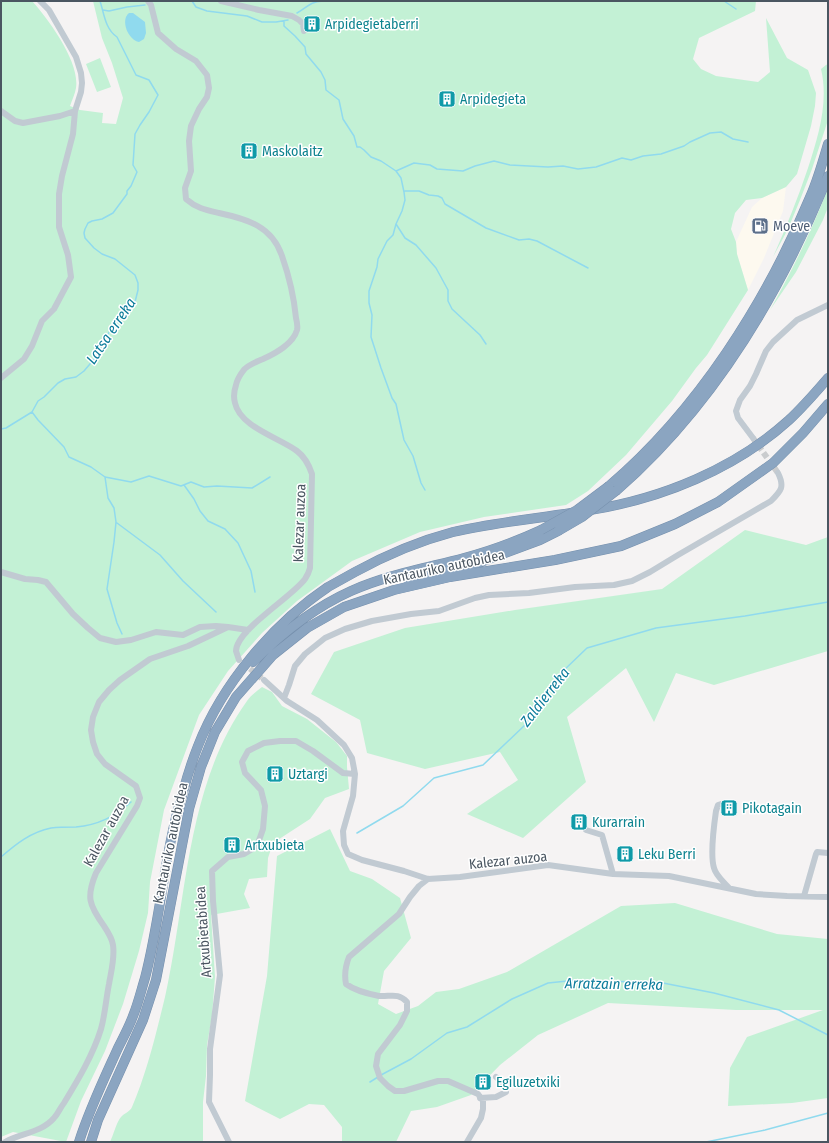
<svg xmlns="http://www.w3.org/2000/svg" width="829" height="1143" font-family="'Fira Sans Condensed',sans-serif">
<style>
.commercial{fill:#fdf9ef}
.green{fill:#c3f1d5}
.water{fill:#90daee}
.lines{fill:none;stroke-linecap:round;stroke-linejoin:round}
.stream{stroke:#90daee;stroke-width:1.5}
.minor-tunnel{stroke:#caccce;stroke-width:6;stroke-dasharray:6 3;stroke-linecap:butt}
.highway-casing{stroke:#7690ad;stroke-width:10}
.minor{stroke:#c1cad2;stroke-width:6}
.highway{stroke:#8ba5c1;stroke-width:9}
.highway-bridge-casing{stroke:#7690ad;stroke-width:10;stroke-linecap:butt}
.highway-bridge{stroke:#8ba5c1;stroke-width:9}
.labels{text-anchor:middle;stroke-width:3;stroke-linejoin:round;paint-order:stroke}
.culture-label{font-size:14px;fill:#0d838f;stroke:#fff;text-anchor:start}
.service-label{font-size:14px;fill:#4e5e75;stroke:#fff;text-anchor:start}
.street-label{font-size:14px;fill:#4a5661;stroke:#fff}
.water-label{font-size:15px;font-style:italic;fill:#0c7c9b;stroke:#fff}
</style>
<rect width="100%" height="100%" fill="#f5f3f3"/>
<path class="commercial" d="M786 187 783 211 764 258 748 290 737 254 736 242 752 207 762 198Z"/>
<path class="green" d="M1 1H32C49 20 80 62 76 88 75 94 72 100 70 106L80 110 103 113 102 123 116 124 123 98 112 63 102 38 93 1H756L755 11 699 38 693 59 701 69 716 76 758 82 770 72 766 18 787 58 808 70 816 93 815 106 811 126 797 174 786 187 762 198 746 200 735 213 731 229 736 242 737 254 748 290 707 355 696 368 672 401 626 455 588 491 566 505 484 517 420 532 352 561 297 601 262 633 228 671 199 715 164 810 150 882 148 913 139 951 123 1004 105 1051 81 1101 66 1142 13 1132 1 1137Z
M100 58 111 87 97 92 86 64Z
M828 64V120L812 169 800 200 788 229 773 257C786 228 798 198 808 168 818 137 829 102 821 69L826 65Z
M828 188V207L823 220 796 272 770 310C792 271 812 230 828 188Z
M745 530 806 545 828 537V651L714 685 676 673 654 722 626 668 567 717 586 782 523 838 467 814 518 780 500 752 425 769 367 753 360 720 311 694 334 652 405 628 515 610 662 589Z
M262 687 272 692 282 706 307 719 336 742 347 756V767L349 789 325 798 310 819 273 843 268 858 267 877 249 879 244 894 250 908 211 915 215 977 212 1016 207 1045 206 1076 203 1102V1142H110C113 1136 117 1121 121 1117 124 1113 130 1112 132 1107 147 1072 156 1034 165 997 187 899 186 786 247 701 250 696 257 691 262 687Z
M330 829 350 871 372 879 400 898 411 938 384 971 378 1004 396 1014 418 1006 436 992 459 989 507 972 621 906 675 903 777 934 828 939V1098L792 1103 728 1106 730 1068 747 1037 823 1010H736L608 1003 538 1035 500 1065 471 1095 437 1107 411 1111 396 1142H342V1127L324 1105 309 1104 280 1119 245 1101 267 976 277 856Z"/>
<path class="water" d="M129 13H133L145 22 146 33 144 39 139 42C128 40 120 20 129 13Z"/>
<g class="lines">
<path class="stream" d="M192 1 196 7 207 11 247 16 262 22H276L288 20
M724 1 736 9
M103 10 109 11 127 7 145 5
M297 13C308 7 309 2 323 1
M284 21V26L295 36 305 47 306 54 321 72 325 80 326 90 339 100 343 119 354 136 357 147H360L364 150 371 157 381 161 396 171 401 178 404 192 405 200 402 211 396 224 393 235 387 241 378 259 377 267 369 291V303L372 315 371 337 381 368 392 398 396 404 404 440 413 456 421 483 425 490
M396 171 414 163 430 165 437 169 463 171 475 166 494 161 510 165 548 167 563 166 578 169 596 167 622 158 631 160 643 156 661 154 684 146 690 142 710 133 721 132 733 139 748 142
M405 191H419L429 195 438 196 442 198 445 204 486 228 519 240 529 239 537 241 588 268
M396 224 405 238 416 245 436 268 448 290V301L452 309 480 335 486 344
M32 412 38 420 64 447 69 457 91 467 105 477 131 482 149 476 181 486 191 482 204 487 217 486 252 488 270 477
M1 429 6 428 32 412 38 401 44 397 58 383 65 379 76 377 84 371 95 358 113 325 126 314 135 302 138 290V283L135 275 115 259 102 254 94 248 85 238 84 233 85 229 88 223 92 221 102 219 113 213 127 194V191L131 186 137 172 133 165 135 134 140 125 149 112 158 95 149 80 136 75 117 37C105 29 104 13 100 1
M105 477 108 498 114 508 116 522 114 542 107 589 117 623 122 634
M184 485 194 499 200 511 208 521 225 529 238 543 251 571 255 592
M117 523 160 555 183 581 216 612
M357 833 403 806 434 778 483 765 525 725 561 673 587 648 656 628 745 616 828 602
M1 857C16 844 31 832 51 828 59 827 68 827 76 827 98 825 114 817 131 802
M381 1075 411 1059 447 1033 467 1027 512 999 548 983 577 980 663 983 714 993 779 1010 828 1035
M370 1082 378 1077
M706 1142 765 1130 828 1113"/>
<path class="minor-tunnel" d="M753 438 778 473
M243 663 264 680"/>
<g class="highway-casing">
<path id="highway" d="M609 486C698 410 766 303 811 195 818 179 823 161 828 144
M617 490C714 405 780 294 828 176
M590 510C661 499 735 469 789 420 803 407 816 392 828 378
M408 580 478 563 540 540 558 531
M253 662C282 633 313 608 351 591 387 575 426 568 464 558 491 551 517 541 541 530
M79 1142C89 1110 104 1079 118 1048 123 1038 129 1027 133 1016 138 1004 141 991 145 978 161 917 164 853 183 792 187 777 192 761 198 746 222 684 273 624 328 587 337 582 346 577 355 572 386 555 419 541 453 532 492 523 532 519 571 513
M91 1142 98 1120 143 1020 156 980 189 809 201 767 215 732 236 697 273 655 307 628 344 607 394 590 450 577 555 560 621 546 675 524 718 502 773 463 803 433 828 404"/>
</g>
<path class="minor" d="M148 1 151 5 158 33 176 49 196 61 207 75 209 88 207 97 199 109 191 126 189 141 191 171 185 188 186 199C196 208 206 210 219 213 247 219 272 226 282 256 289 276 294 297 296 318 297 322 298 326 297 330 293 344 276 353 263 359 256 362 247 365 243 371 240 375 237 380 236 385 234 391 233 396 235 403 240 427 280 438 297 451 305 457 309 465 312 474L310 568C309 572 307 576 305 579 292 597 236 630 236 651 237 654 238 657 239 660
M221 1 259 10 292 16 299 20 303 24 304 31
M1 111 15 121 23 123 60 116 75 111
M1 378 24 359 32 346 42 321 54 309 71 277 68 255 59 227V194L62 176 73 134 75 111 81 92 82 83 81 73 76 57 49 10 40 1
M753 438 738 418 736 411 740 400 750 386 756 374 766 351 773 342 797 320 828 305
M1 572 25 579 38 580 46 582 73 614 88 628 100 638 116 642 131 640 156 632 183 635 200 627 216 626 228 627
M264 680 287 701 317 720 344 745 352 758 355 774 353 796 343 831 344 845 348 854 362 860 404 871 428 879 460 877 548 865 613 874 669 876 756 894 787 896 828 897
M284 698 289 685 295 666 305 654 325 638 345 629 372 621 411 614 439 611 475 598 489 595 529 593 575 587 614 585 632 581 650 572 678 555 771 501C781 491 785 487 778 473
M721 804 718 805 716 811C714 825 710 855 714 868 716 876 724 882 729 888
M586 830 602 835 613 874
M428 879 419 886 410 897 399 914 349 957C345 967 344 974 346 984 354 990 369 994 379 996 390 997 398 992 407 1002V1011L400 1025 378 1054 376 1066 380 1078 388 1086 395 1091H404L438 1081H448L478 1094 483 1101V1109L481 1118 467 1142
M804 896 816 854 817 852 828 853
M480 1098 496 1097 506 1092 502 1082 496 1077
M5 1142C21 1133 41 1133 54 1118 58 1114 60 1108 64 1103 78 1080 93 1055 101 1029 105 1015 106 999 109 984 111 972 115 958 113 945 112 938 108 932 104 926 89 905 86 897 96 873L137 806 140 798 136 786 105 764 97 754 93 742 91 730 93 717 99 702 109 690 120 680 150 659 188 646 228 627 248 630
M229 1142 209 1102 210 1075V1049L220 975 213 901 212 871 228 857 244 854 257 846 263 829 265 806 261 790 245 773 242 762 248 751 264 743 280 741H296L313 751 343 773 355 774"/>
<use href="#highway" class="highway"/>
<g class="highway-bridge-casing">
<path id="highway-bridge" d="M541 530 577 510 609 486
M558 531 582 517 617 490"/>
</g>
<use href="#highway-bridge" class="highway-bridge"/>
</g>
<defs>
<g id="building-square" transform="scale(0.9)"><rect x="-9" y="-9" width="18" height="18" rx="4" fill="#0f9aa8" stroke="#fff"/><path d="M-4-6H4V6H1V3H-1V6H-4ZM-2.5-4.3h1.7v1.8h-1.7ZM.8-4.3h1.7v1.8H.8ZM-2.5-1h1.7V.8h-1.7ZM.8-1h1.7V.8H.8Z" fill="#fff"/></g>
<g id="fuel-square" transform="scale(0.9)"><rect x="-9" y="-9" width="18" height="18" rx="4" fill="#5c6f8a" stroke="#fff"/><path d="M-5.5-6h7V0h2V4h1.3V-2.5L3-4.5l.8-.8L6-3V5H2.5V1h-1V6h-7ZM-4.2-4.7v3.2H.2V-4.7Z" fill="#fff"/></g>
</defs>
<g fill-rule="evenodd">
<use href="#building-square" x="312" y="24"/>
<use href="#building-square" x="447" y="99"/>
<use href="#building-square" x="249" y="151"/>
<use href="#fuel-square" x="760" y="226"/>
<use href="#building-square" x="275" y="774"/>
<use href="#building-square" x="729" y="808"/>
<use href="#building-square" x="579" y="822"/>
<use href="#building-square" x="232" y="845"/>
<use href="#building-square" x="625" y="854"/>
<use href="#building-square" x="483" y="1082"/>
</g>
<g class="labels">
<g class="culture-label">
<text x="325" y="29">Arpidegietaberri</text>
<text x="460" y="104">Arpidegieta</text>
<text x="262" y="156">Maskolaitz</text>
<text x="288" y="779">Uztargi</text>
<text x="742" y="813">Pikotagain</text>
<text x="592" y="827">Kurarrain</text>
<text x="245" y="850">Artxubieta</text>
<text x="638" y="859">Leku Berri</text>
<text x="496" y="1087">Egiluzetxiki</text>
</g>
<g class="service-label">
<text x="773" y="231">Moeve</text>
</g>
<g class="street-label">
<text transform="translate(299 523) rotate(-88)" y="5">Kalezar auzoa</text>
<text transform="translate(444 567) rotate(-12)" y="5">Kantauriko autobidea</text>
<text transform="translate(106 831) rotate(-61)" y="5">Kalezar auzoa</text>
<text transform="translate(170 843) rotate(-78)" y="5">Kantauriko autobidea</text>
<text transform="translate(508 860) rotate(-6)" y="5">Kalezar auzoa</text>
<text transform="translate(203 932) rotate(-94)" y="5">Artxubietabidea</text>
</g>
<g class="water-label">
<text transform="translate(111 331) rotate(-56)" y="5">Latsa erreka</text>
<text transform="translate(545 697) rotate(-52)" y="5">Zaldierreka</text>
<text transform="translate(614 984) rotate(1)" y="5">Arratzain erreka</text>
</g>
</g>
<rect width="829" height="1143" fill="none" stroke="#4a5661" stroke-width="4"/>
</svg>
